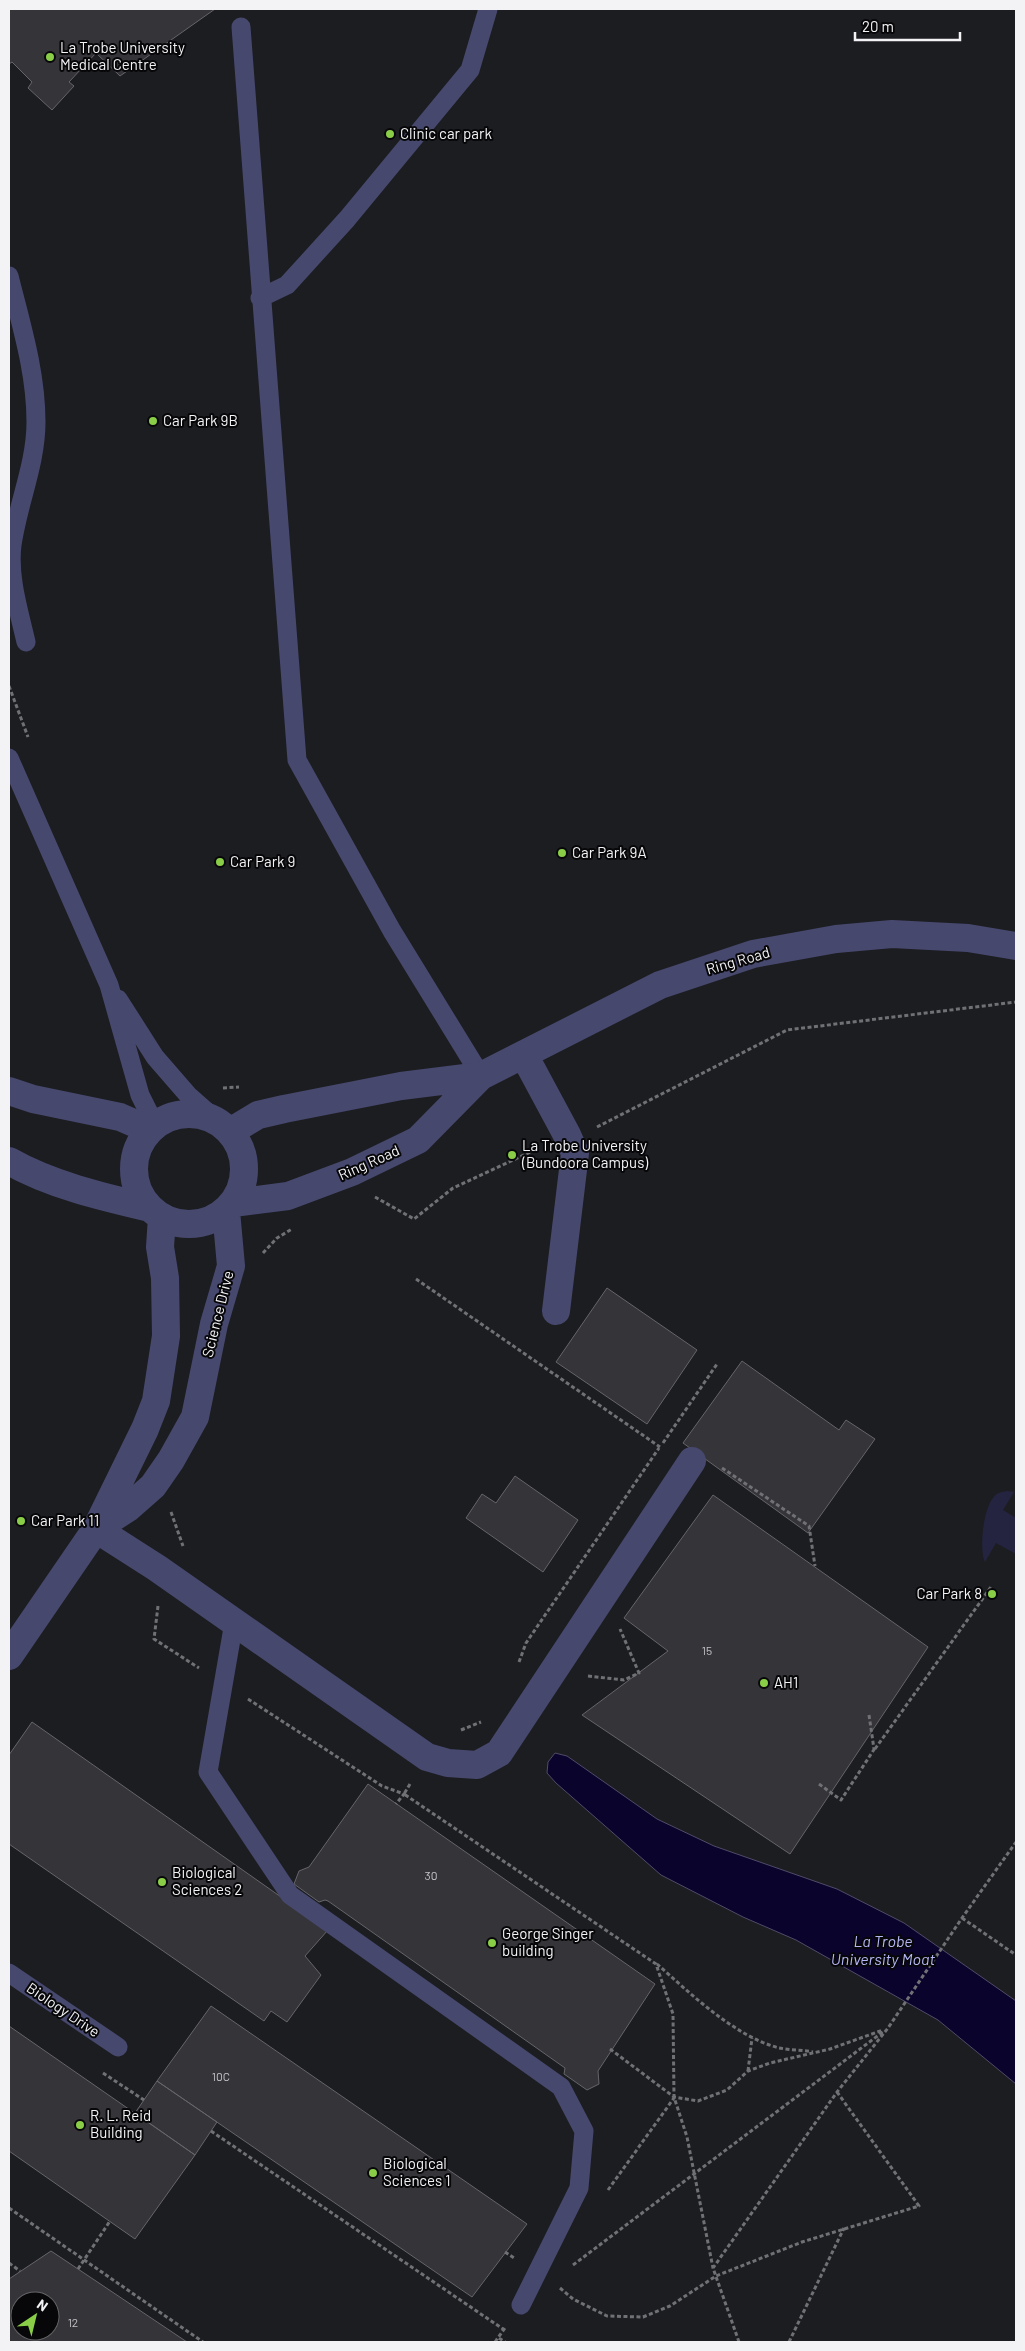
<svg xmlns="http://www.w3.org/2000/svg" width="1025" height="2351" font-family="Barlow,sans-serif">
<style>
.green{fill:#242440}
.water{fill:#0a032c;stroke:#504b69}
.building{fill:#343439;stroke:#65656b;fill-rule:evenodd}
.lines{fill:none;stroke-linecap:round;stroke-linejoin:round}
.path{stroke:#707174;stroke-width:3;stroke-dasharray:4 2.5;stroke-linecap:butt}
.service{stroke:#47486e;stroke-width:19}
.minor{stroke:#47486e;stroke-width:28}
.poi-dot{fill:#8ace48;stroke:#070709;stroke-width:2}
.labels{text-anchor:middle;stroke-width:4;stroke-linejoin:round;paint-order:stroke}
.number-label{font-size:12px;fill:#c3c3c7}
.poi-label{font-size:15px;fill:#f3f3f6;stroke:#070709;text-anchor:start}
.street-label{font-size:15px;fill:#f3f3f6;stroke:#070709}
.water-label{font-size:16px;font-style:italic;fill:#b5b7f6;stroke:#070709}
</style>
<rect width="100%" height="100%" fill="#1c1d21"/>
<path class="green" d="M1007 1491 1014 1492 1003 1510 1016 1518V1554L996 1543 985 1562C979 1550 983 1510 993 1498 996 1493 1001 1492 1007 1491Z"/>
<path class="water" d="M555 1753 567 1756 657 1819 714 1846 837 1889 904 1923 1016 2001V2084L938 2020 796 1940 743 1917 661 1875 556 1783 547 1773 548 1762Z"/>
<path class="building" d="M9 9H215L120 76 96 53 69 82 74 86 52 110 28 88 32 82 12 62 9 64Z
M607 1288 697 1350 647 1424 556 1362Z
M742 1361 839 1430 846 1420 875 1439 808 1533 683 1443Z
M515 1476 578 1520 543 1572 466 1518 482 1494 496 1503Z
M713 1495 928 1647 790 1854 582 1715 668 1651 624 1618Z
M32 1722 328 1930 305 1956 321 1975 287 2022 271 2011 264 2021 9 1844V1755Z
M368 1784 655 1984 598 2071 599 2084 587 2090 564 2074 565 2068 328 1901 325 1900 319 1902 294 1884 299 1871 309 1867Z
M211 2006 527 2224 472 2297 157 2081Z
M9 2026 195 2155 135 2239 9 2151Z
M157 2081 217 2122 195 2155 135 2113Z
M51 2251 78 2269 187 2342H9V2279ZM20 2301H50V2331H20Z"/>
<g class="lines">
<path class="path" d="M9 686 28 737
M223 1088 239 1087
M597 1127 787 1030 1016 1002
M375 1197 414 1219 453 1188 537 1149
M263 1253 277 1238 292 1229
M416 1279 660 1447
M663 1443 717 1364
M722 1468 809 1526 815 1566
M171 1512 183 1546
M158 1606 154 1639 199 1668
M519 1662 526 1643 659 1448
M588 1676 624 1680 639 1673 620 1629
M248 1699 382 1786 404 1794 396 1804
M869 1715 874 1749
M461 1730 481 1722
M875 1749 991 1587
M410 1784 404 1794 656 1964 673 2014 674 2097 687 2137 713 2268
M819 1784 841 1800 875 1748
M962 1918 1016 1955
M657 1964C691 1994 734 2036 779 2048 790 2050 802 2050 813 2052
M610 2049 674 2097 698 2101 727 2090 748 2071 770 2063 830 2049 883 2030
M748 2071 752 2038
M103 2073 144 2100
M211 2131 503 2329
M608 2190 674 2098
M9 2208 203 2342
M505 2252 514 2258
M9 2263 20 2271
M573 2265 884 2031
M78 2269 110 2221
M560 2288 573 2299 607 2316 643 2317 670 2306 716 2276 802 2242 919 2206 837 2092
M499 2338 505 2342
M495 2342 505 2328
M739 2342 713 2268 837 2092 888 2028 962 1918 1016 1842
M789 2342 844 2228"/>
<path class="service" d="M241 27 297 760 392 931 481 1076
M9 276C21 324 36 372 36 422 36 464 18 503 12 545 8 577 19 611 26 642
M260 298 287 285 347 219 470 70 488 9
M9 758 109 985 140 1095 155 1125
M118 999 155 1057 188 1095 222 1125
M234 1622 208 1772 290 1895 561 2087 584 2131 579 2188 521 2305
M9 1973 118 2047"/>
<path class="minor" d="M524 1055 567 1135 575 1153 556 1311
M9 1091 33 1099 120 1117 150 1130
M134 1169a55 55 0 1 1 110 0a55 55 0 1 1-110 0Z
M230 1132 258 1115 284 1109 401 1086 481 1076
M9 1161C51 1185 103 1197 150 1208
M233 1203 288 1196 352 1172 418 1140 481 1076 660 985 753 954 836 939 892 934 968 938 1016 946
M97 1528 128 1508 153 1486 171 1460 195 1417 214 1324 231 1266 226 1211
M96 1529 157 1568 427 1757 448 1763 477 1765 499 1753 692 1461
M9 1656 96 1529 145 1429 156 1401 166 1336 165 1278 160 1247 162 1217"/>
</g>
<g class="poi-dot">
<circle cx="50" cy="57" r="5"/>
<circle cx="390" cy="134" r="5"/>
<circle cx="153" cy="421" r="5"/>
<circle cx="562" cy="853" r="5"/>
<circle cx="220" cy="862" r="5"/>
<circle cx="512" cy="1155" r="5"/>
<circle cx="21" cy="1521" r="5"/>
<circle cx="992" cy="1594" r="5"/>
<circle cx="764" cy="1683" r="5"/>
<circle cx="162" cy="1882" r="5"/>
<circle cx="492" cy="1943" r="5"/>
<circle cx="80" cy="2125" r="5"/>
<circle cx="373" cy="2173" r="5"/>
</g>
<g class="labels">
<g class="number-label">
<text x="707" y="1655">15</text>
<text x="431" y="1880">30</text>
<text x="221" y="2081">10C</text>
<text x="73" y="2327">12</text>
</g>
<g class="poi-label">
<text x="60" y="53">La Trobe University<tspan x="60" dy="17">Medical Centre</tspan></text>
<text x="400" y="139">Clinic car park</text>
<text x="163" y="426">Car Park 9B</text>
<text x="572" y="858">Car Park 9A</text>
<text x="230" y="867">Car Park 9</text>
<text x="522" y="1151">La Trobe University<tspan x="522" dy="17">(Bundoora Campus)</tspan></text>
<text x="31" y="1526">Car Park 11</text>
<text x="982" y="1599" text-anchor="end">Car Park 8</text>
<text x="774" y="1688">AH1</text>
<text x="172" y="1878">Biological<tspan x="172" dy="17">Sciences 2</tspan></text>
<text x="502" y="1939">George Singer<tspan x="502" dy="17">building</tspan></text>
<text x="90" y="2121">R. L. Reid<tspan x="90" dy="17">Building</tspan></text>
<text x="383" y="2169">Biological<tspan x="383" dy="17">Sciences 1</tspan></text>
</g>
<g class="street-label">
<text transform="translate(738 961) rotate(-16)" y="5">Ring Road</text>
<text transform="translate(369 1163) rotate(-24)" y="5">Ring Road</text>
<text transform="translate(218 1314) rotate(-76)" y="5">Science Drive</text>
<text transform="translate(63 2010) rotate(34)" y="5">Biology Drive</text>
</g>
<g class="water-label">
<text x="883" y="1947">La Trobe<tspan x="883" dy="18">University Moat</tspan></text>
</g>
</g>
<rect width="1025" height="2351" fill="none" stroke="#f3f3f6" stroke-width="20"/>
<g transform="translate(35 2316) rotate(35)"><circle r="24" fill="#070709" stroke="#656568"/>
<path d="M0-4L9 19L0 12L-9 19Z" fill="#8ace48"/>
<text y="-8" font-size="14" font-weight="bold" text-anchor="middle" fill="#f3f3f6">N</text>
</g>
<path d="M855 32v8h105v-8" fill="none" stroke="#f3f3f6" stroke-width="2.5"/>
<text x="862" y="32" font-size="15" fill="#f3f3f6" stroke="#070709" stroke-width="4" paint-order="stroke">20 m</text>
</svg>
